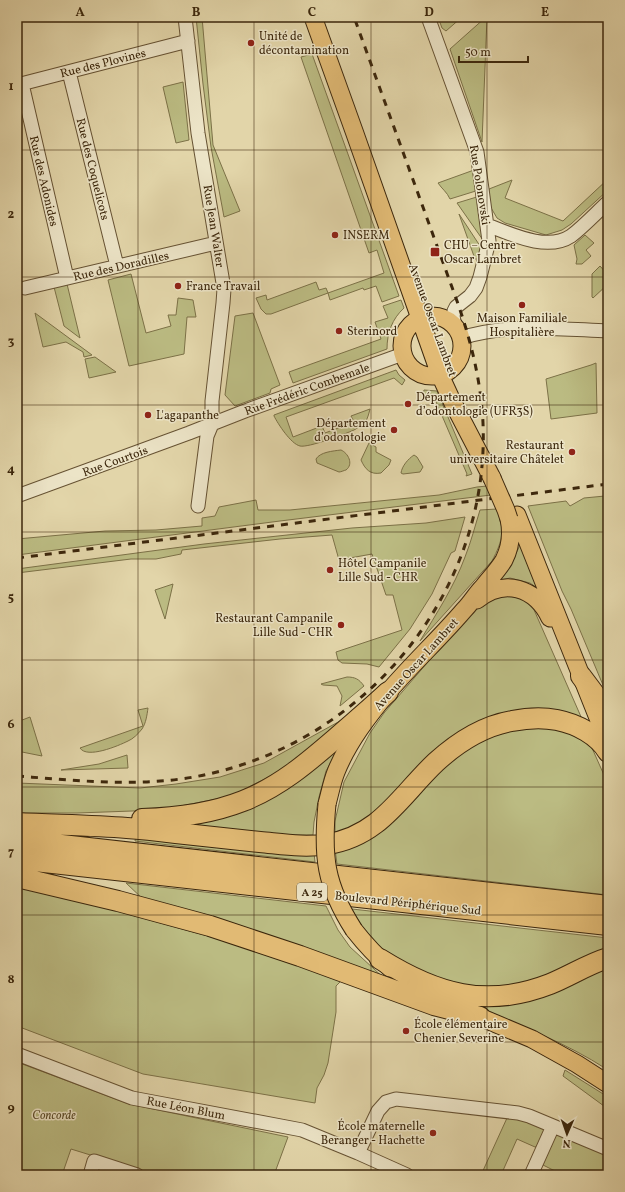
<svg xmlns="http://www.w3.org/2000/svg" width="625" height="1192" font-family="Vollkorn,serif">
<style>
.green{fill:#bbbb82;stroke:#7c7147}
.lines{fill:none;stroke-linecap:round;stroke-linejoin:round}
.minor-casing{stroke:#665233;stroke-width:15}
.major-casing{stroke:#3c270c;stroke-width:19}
.highway-casing{stroke:#3c270c;stroke-width:22}
.minor{stroke:#ece4c7;stroke-width:13}
.major{stroke:#e1ba74;stroke-width:17}
.highway{stroke:#e1ba74;stroke-width:20}
.rail{stroke:#3c270c;stroke-width:3;stroke-dasharray:7 7;stroke-linecap:butt}
.major-bridge-casing{stroke:#3c270c;stroke-width:19;stroke-linecap:butt}
.major-bridge{stroke:#e1ba74;stroke-width:17}
.grid{fill:none;stroke:#3c270c;stroke-width:1;stroke-opacity:0.55}
.poi-dot{fill:#8f2418;stroke:#ece4c7;stroke-width:1.5}
.labels{text-anchor:middle;stroke-width:3;stroke-linejoin:round;paint-order:stroke}
.shield{fill:#ece4c7;stroke:#716044;stroke-width:1}
.shield-label{font-size:11px;font-weight:bold;fill:#3c270c}
.poi-label{font-size:12px;fill:#3c270c;stroke:#ece4c7;text-anchor:start}
.street-label{font-size:12px;fill:#3c270c;stroke:#ece4c7}
.park-label{font-size:12px;font-style:italic;fill:#5c4c2a;stroke:#ece4c7}
.neatline{fill:none;stroke:#3c270c;stroke-width:1.5}
.grid-label{font-size:13px;text-anchor:middle;font-weight:bold;fill:#3c270c}
</style>
<rect width="100%" height="100%" fill="#e2d5a9"/>
<filter id="stains"><feTurbulence type="fractalNoise" baseFrequency=".005" numOctaves="4"/><feColorMatrix values="0 0 0 0 .2 0 0 0 0 .09 0 0 0 0 .02 0 0 0 .5 -.17"/></filter>
<radialGradient id="worn" r=".72"><stop offset=".6" stop-color="#630" stop-opacity="0"/><stop offset="1" stop-color="#630" stop-opacity=".3"/></radialGradient>
<path class="green" d="M196 17H202L213 145 240 211 224 217 211 147 203 84Z
M438 17H462L446 31 442 28Z
M486 17H487L482 142 450 49Z
M312 54 399 296 382 302 376 286 364 290 363 288 330 300 328 293 271 314H266L261 309 256 298 266 295 267 300 316 282 319 290 326 288 328 293 384 273 377 250 369 253 301 57Z
M183 82 189 140 176 143 163 87Z
M474 170 479 190 450 199C447 192 442 189 438 183Z
M608 179V190L571 224 562 230 546 235 505 223 497 218 490 206 489 189 512 180 505 198 563 221Z
M480 196 485 243 457 203Z
M459 214 484 252 478 259H475Z
M585 235 594 243 586 250 591 256 582 264H576L577 259 574 245Z
M600 266 608 275V284L593 298 592 297V274Z
M131 274 146 333 171 326 168 315H176L178 298 193 300 196 317H187L184 354 129 366 108 280Z
M67 284 80 338 64 326 54 287Z
M401 300 404 308C392 319 387 333 387 349L293 383 289 372 381 339 375 322 388 318 383 306Z
M35 313 92 355 84 357 83 352 66 342 43 347Z
M253 313 280 385 271 389 270 393 235 406 225 395 235 316Z
M95 357 116 372 89 378 85 359Z
M596 363 597 413 551 419 546 379 591 365Z
M396 370 399 375 405 380 402 385 394 378 286 417 293 437 322 426 325 433 354 422 351 416 370 409C369 413 368 417 366 421 363 424 358 428 354 430 345 434 308 448 300 446 291 444 278 424 274 416V415Z
M424 390 437 391 472 474 466 476 467 474 434 397 423 395Z
M369 443 376 447V452L391 460 389 465 381 473C370 475 365 469 361 460Z
M341 450C348 453 354 464 346 470 345 470 341 472 339 472L317 463 316 459C320 452 333 451 341 450Z
M414 455 417 457 423 467 420 472 403 474 401 473C402 466 408 459 414 455Z
M487 486 491 495 280 521 17 555V539L105 531 156 530 202 526V518L215 516 219 507 256 500 258 510H290L439 495 477 487Z
M605 496 608 497V697L571 609 562 591 528 506 566 501 570 506 584 498Z
M497 509C505 530 503 540 492 561L420 641C436 614 454 587 465 557 471 542 475 526 480 510Z
M465 517 455 551 451 553 432 594 410 629 379 667 367 664 342 663 338 660 336 652 402 630 393 595H386L372 554 339 560 332 535 280 539 182 550 181 554 156 559H131L17 573V569L204 544 352 528 426 523Z
M520 545 537 588 530 583 510 578 496 581 511 564Z
M173 584 165 619 155 590Z
M499 596 517 597 531 603 582 719 494 718 372 818 335 835V821L344 782 370 733 384 713 440 648 477 609 487 600Z
M347 677C355 677 359 679 364 686L340 706 342 696 337 686 323 685 321 684Z
M148 708C147 715 146 723 142 729 138 734 133 739 128 741 118 746 87 759 80 748L143 726 138 710Z
M349 716 291 765 232 796 160 810 77 813H17V783L140 788 176 784 220 777 264 763Z
M30 717 42 756 22 752 17 749V722Z
M545 725 588 739 608 784V895L337 864 335 849 452 756 497 731Z
M341 745 326 771 319 797 314 822 313 835H286L169 825Z
M127 755 128 768 61 770 99 764Z
M136 835 314 853 315 862 135 841Z
M126 883 326 906 338 930 350 947 385 979 145 901Z
M17 887 114 910 222 940 342 980 336 986V1012L328 1063 324 1075 317 1088 315 1103 143 1074 17 1026Z
M352 909 608 938V952L528 987 464 991 395 961 379 946 362 927Z
M608 964V1070C565 1042 517 1024 470 1005Z
M17 1062 129 1104 288 1137 274 1175H155L71 1149 62 1175H17Z
M565 1070 608 1097V1109L563 1076Z
M507 1118 523 1119 544 1128 545 1131 538 1146 535 1147 517 1139 501 1175H481Z
M556 1135H559L608 1154V1167L603 1175H563L541 1164 554 1136Z"/>
<g class="lines">
<g class="minor-casing">
<path id="minor" d="M185 17 198 133 224 289 223 303 212 401V424L207 436 198 506
M428 17 477 152 489 241 480 277 476 288 470 296 456 307 454 311 453 316 455 326
M69 72 117 266
M22 84 67 278
M17 85 188 41
M487 225C511 234 547 252 571 236 584 226 596 213 608 202
M25 288 216 243
M461 338C509 323 559 329 608 331
M17 496 189 433 245 411 403 354
M17 1054 132 1098 302 1130 358 1153 407 1175
M358 1153 378 1111 386 1102 396 1099 518 1113 529 1116 553 1126
M90 1175 94 1161 137 1175
M531 1175 553 1126 608 1149"/>
</g>
<g class="major-casing">
<path id="major" d="M313 17 354 131 440 375 452 401 492 478
M402 346a30 30 0 1 1 60 0a30 30 0 1 1-60 0Z
M517 515 608 743
M477 600C504 578 535 587 550 618
M327 804C330 793 332 782 336 772 348 742 369 715 389 691 413 663 440 638 464 610 471 603 476 594 483 587 490 578 498 570 504 560 510 548 512 533 509 519
M354 930C365 944 376 956 390 968
M468 1012 532 1039 577 1064 608 1084"/>
</g>
<g class="highway-casing">
<path id="highway" d="M581 676 599 700 608 722
M142 819C176 818 210 814 243 801 279 787 307 763 336 738 353 723 371 708 388 692
M17 823C54 825 91 825 127 828 143 829 160 831 176 833 204 836 232 839 260 842 282 844 305 848 328 844 380 836 401 795 436 762 458 742 483 726 512 721 527 718 542 717 557 720 577 724 598 735 608 752
M17 840 608 906
M17 859 608 925
M17 877 118 901 210 926 300 956 434 1005 480 1017
M380 959C436 994 486 1009 550 984 570 976 588 964 608 958"/>
</g>
<use href="#minor" class="minor"/>
<use href="#major" class="major"/>
<use href="#highway" class="highway"/>
<path class="rail" d="M17 558 608 484
M17 776C84 781 151 789 217 772 374 733 490 586 483 423 481 381 471 341 457 301L354 17"/>
<g class="major-bridge-casing">
<path id="major-bridge" d="M492 478 506 510 509 519
M327 804C322 856 325 885 354 930"/>
</g>
<use href="#major-bridge" class="major-bridge"/>
</g>
<path class="grid" d="M138 17V1175M254 17V1175M371 17V1175M487 17V1175M17 150H608M17 277H608M17 405H608M17 532H608M17 660H608M17 787H608M17 915H608M17 1042H608"/>
<g class="poi-dot">
<circle cx="251" cy="43" r="4"/>
<circle cx="335" cy="235" r="4"/>
<rect x="430" y="247" width="10" height="10" rx="2"/>
<circle cx="178" cy="286" r="4"/>
<circle cx="522" cy="305" r="4"/>
<circle cx="339" cy="331" r="4"/>
<circle cx="408" cy="404" r="4"/>
<circle cx="148" cy="415" r="4"/>
<circle cx="394" cy="430" r="4"/>
<circle cx="572" cy="452" r="4"/>
<circle cx="330" cy="570" r="4"/>
<circle cx="341" cy="625" r="4"/>
<circle cx="406" cy="1031" r="4"/>
<circle cx="433" cy="1133" r="4"/>
</g>
<g class="labels">
<rect class="shield" x="297" y="883" width="30" height="18" rx="3"/>
<g class="shield-label">
<text x="312" y="896">A 25</text>
</g>
<g class="poi-label">
<text x="259" y="40">Unité de<tspan x="259" dy="14">décontamination</tspan></text>
<text x="343" y="239">INSERM</text>
<text x="444" y="249">CHU – Centre<tspan x="444" dy="14">Oscar Lambret</tspan></text>
<text x="186" y="290">France Travail</text>
<text x="522" y="322" text-anchor="middle">Maison Familiale<tspan x="522" dy="14">Hospitalière</tspan></text>
<text x="347" y="335">Sterinord</text>
<text x="416" y="401">Département<tspan x="416" dy="14">d’odontologie (UFR3S)</tspan></text>
<text x="156" y="419">L'agapanthe</text>
<text x="386" y="427" text-anchor="end">Département<tspan x="386" dy="14">d’odontologie</tspan></text>
<text x="564" y="449" text-anchor="end">Restaurant<tspan x="564" dy="14">universitaire Châtelet</tspan></text>
<text x="338" y="567">Hôtel Campanile<tspan x="338" dy="14">Lille Sud - CHR</tspan></text>
<text x="333" y="622" text-anchor="end">Restaurant Campanile<tspan x="333" dy="14">Lille Sud - CHR</tspan></text>
<text x="414" y="1028">École élémentaire<tspan x="414" dy="14">Chenier Severine</tspan></text>
<text x="425" y="1130" text-anchor="end">École maternelle<tspan x="425" dy="14">Beranger - Hachette</tspan></text>
</g>
<g class="street-label">
<text transform="translate(103 63) rotate(-14)" y="4">Rue des Plovines</text>
<text transform="translate(93 169) rotate(76)" y="4">Rue des Coquelicots</text>
<text transform="translate(44 181) rotate(77)" y="4">Rue des Adonides</text>
<text transform="translate(480 185) rotate(81)" y="4">Rue Polonovski</text>
<text transform="translate(214 226) rotate(81)" y="4">Rue Jean Walter</text>
<text transform="translate(121 266) rotate(-13)" y="4">Rue des Doradilles</text>
<text transform="translate(433 320) rotate(70)" y="4">Avenue Oscar Lambret</text>
<text transform="translate(307 389) rotate(-20)" y="4">Rue Frédéric Combemale</text>
<text transform="translate(115 461) rotate(-20)" y="4">Rue Courtois</text>
<text transform="translate(416 664) rotate(-48)" y="4">Avenue Oscar Lambret</text>
<text transform="translate(408 903) rotate(6)" y="4">Boulevard Périphérique Sud</text>
<text transform="translate(186 1108) rotate(11)" y="4">Rue Léon Blum</text>
</g>
<g class="park-label">
<text x="54" y="1119">Concorde</text>
</g>
</g>
<rect width="625" height="1192" fill="none" stroke="#e2d5a9" stroke-width="44"/>
<g transform="translate(567 1134) rotate(182)" stroke="#ece4c7" stroke-width="3" paint-order="stroke">
<path d="M0-3L7 15L0 10L-7 15Z" fill="#3c270c"/>
<text y="-6" font-size="11" font-weight="bold" text-anchor="middle" fill="#3c270c">N</text>
</g>
<path d="M459 56v6h69v-6" fill="none" stroke="#3c270c" stroke-width="2"/>
<text x="465" y="56" font-size="12" fill="#3c270c" stroke="#ece4c7" stroke-width="3" paint-order="stroke">50 m</text>
<rect x="22" y="22" width="581" height="1148" class="neatline"/>
<g class="grid-label">
<text x="80" y="16">A</text>
<text x="196" y="16">B</text>
<text x="312" y="16">C</text>
<text x="429" y="16">D</text>
<text x="545" y="16">E</text>
<text x="11" y="90">1</text>
<text x="11" y="218">2</text>
<text x="11" y="345">3</text>
<text x="11" y="473">4</text>
<text x="11" y="601">5</text>
<text x="11" y="728">6</text>
<text x="11" y="856">7</text>
<text x="11" y="983">8</text>
<text x="11" y="1111">9</text>
</g>
<rect width="100%" height="100%" filter="url(#stains)"/>
<rect width="100%" height="100%" fill="url(#worn)"/>
</svg>
